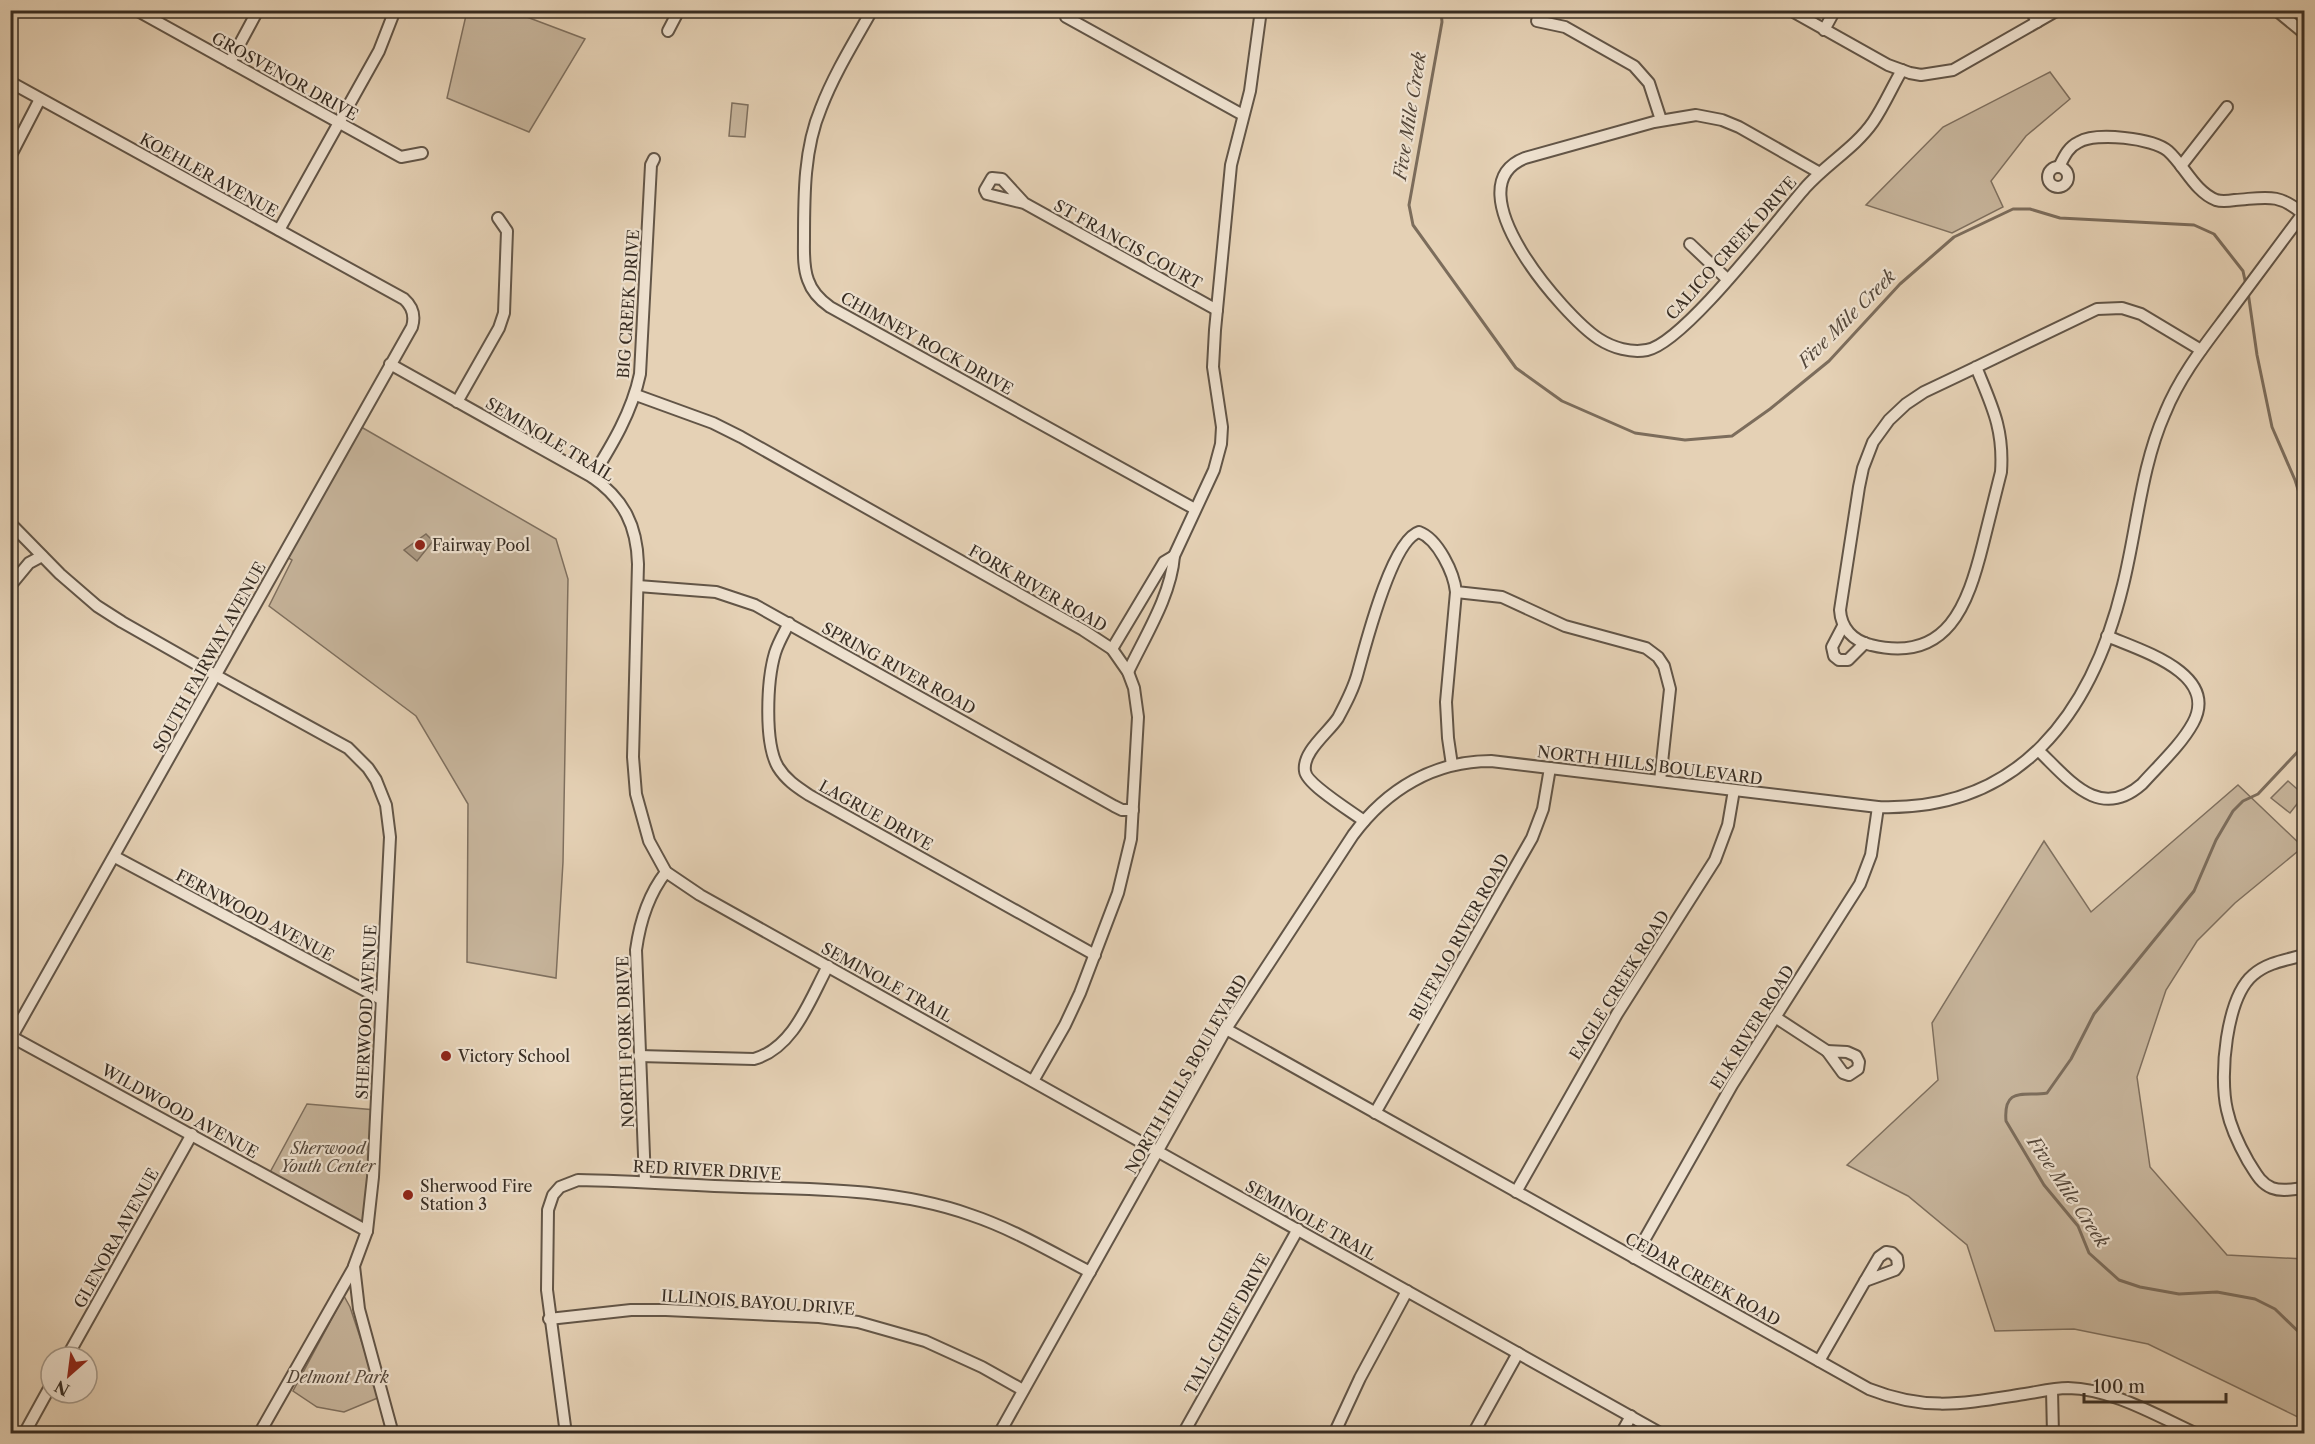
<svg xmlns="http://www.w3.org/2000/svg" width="2315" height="1444" font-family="'Libre Caslon Text',serif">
  <rect width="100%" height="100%" fill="#e5d1b5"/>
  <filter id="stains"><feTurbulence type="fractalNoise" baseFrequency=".00333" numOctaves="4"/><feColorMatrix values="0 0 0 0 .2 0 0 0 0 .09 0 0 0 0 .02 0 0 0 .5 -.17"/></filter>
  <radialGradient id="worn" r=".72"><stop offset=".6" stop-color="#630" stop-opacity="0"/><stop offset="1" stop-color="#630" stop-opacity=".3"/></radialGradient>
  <g fill="#c7b59c" stroke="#7f705f" stroke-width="1.5">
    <polygon points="467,11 511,11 585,39 529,132 447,98"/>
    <polygon points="2050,72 2070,99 2026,136 1991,181 2003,207 1952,233 1866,205 1943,127"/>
    <polygon points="732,103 748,105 745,137 729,136"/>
    <polygon points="356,424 556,539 568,579 563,862 556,978 467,962 468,804 416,716 269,606 292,560 282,554"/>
    <polygon points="2288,781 2304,795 2290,813 2271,798"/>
    <polygon points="2238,785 2303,847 2235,903 2197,941 2166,990 2137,1077 2150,1167 2227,1255 2304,1259 2304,1420 2148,1344 2074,1329 1995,1331 1967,1245 1908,1196 1847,1165 1938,1080 1932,1023 2044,841 2091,912"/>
    <polygon points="307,1104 376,1110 367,1231 268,1176"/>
    <polygon points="344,1296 350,1307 380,1397 344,1412 317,1407 293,1391"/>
  </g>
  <polygon fill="#aa9983" stroke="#7c6d5c" stroke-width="1.5" points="426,534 433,541 417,561 404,550"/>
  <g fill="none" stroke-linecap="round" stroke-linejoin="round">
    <g stroke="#7c6d5c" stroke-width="3">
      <polyline points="1441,10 1442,22 1409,205 1413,225 1516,368 1562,401 1635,433 1685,440 1732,436 1770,409 1829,361 1900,284 1954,237 2013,209 2030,209 2060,218 2194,225 2214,234 2243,271 2246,285"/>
      <polyline points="2248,292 2257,355 2272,427 2295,480 2303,505 2304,534"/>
      <path d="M2304,745L2258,794L2243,801L2233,811L2216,840L2194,891L2094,1014L2071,1059L2047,1093C2026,1097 2003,1085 2006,1121L2044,1185L2078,1226L2089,1253L2119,1280L2140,1287L2179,1294L2217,1292L2255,1299L2275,1309L2304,1337"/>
    </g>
    <defs>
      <g id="minor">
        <polyline points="136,10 401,157 422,153"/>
        <path d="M872,10C854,42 834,74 821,108C804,148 804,195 804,239C804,252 803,267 808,280C812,292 820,300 830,307L1195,509"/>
        <polyline points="1790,10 1888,65 1910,73 1921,75 1953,70 2058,10"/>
        <polyline points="2031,10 2037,22"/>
        <polyline points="2276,10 2304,33"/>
        <polyline points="1066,17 1243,115"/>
        <polyline points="1537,21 1565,27 1634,66 1649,83 1661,120"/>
        <polyline points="1824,30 1835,10"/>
        <polyline points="668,31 679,10"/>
        <polyline points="230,62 258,10"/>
        <path d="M10,82L404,299C413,307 415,317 412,327L10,1040"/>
        <polyline points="10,157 40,99"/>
        <polyline points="2181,166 2227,107"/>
        <circle cx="2058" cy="177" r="10"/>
        <path d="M2059,167C2064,157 2068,147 2079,142C2096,132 2153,138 2168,151C2184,165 2195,192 2216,200C2222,202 2229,201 2235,200C2265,198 2278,192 2303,214"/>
        <path d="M1820,173L1739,127L1722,120L1696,115L1654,122L1525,158C1451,187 1564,316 1599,339C1613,348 1631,353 1647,350C1684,343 1776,221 1805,188C1826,164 1855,148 1873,122C1884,106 1892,87 1902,70"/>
        <polyline points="1024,203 1002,179 992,178 985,190 987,194 1024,203 1217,310"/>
        <polyline points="279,230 379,51 395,10"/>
        <polyline points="1690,244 1727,279"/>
        <path d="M390,364L592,477C624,499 637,526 638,564L633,757L636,794L649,841L666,872L700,895L1662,1434"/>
        <path d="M1976,367C1992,406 2004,429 2001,472C1995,496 1989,520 1983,544C1968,604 1948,664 1871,645C1853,641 1841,628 1840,610L1859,487L1863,468L1873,442L1889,420L1906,404L1924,392L1964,373L2097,309L2122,308L2141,314L2201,350"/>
        <polyline points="636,395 713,423 741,437 1083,630 1112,649 1128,672 1134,688 1138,717 1131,839 1118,893 1080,993 1065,1025 1033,1081"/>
        <polyline points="457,402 499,328 504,313 507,231 498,218"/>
        <path d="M592,477C612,445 632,412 640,374L651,165L654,159"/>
        <polyline points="10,523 60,574 97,606 122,622 217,676 348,748 368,768 376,780 386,805 390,837 373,1177 367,1231 354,1266 359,1309 393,1434"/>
        <polyline points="10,586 29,563 42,556"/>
        <polyline points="638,586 716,592 755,605 1114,806 1122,810 1133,810"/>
        <path d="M789,623C784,633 778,643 775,653C767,680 764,743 778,767C786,780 797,787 809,795L1095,955"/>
        <polyline points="1843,626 1832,647 1834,656 1839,660 1848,660 1865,643"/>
        <polyline points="1112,649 1164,562 1174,556"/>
        <path d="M1128,672C1145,636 1171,596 1174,556L1214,470L1221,444L1222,427L1213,367L1215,330L1231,165L1250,91L1261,10"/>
        <path d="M2039,751C2070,781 2100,821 2142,784C2159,765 2181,745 2193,723C2220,673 2139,650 2107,636"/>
        <polyline points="1452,765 1448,738 1446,702 1456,592"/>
        <path d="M1364,821C1352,812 1306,784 1305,771C1302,752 1328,733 1338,718C1346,703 1354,688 1358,672C1366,643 1392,540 1419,532C1438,539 1454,573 1456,592L1502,597L1565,626L1646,648L1658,657L1664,666L1670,689L1660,781"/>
        <polyline points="115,857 381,999"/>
        <path d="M2304,955C2287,960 2268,962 2253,975C2226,998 2219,1076 2227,1110C2231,1129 2239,1145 2248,1161C2255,1172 2260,1183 2272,1188C2282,1192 2294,1189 2304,1188"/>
        <polyline points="1775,1017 1827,1051"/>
        <path d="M1226,1029L1869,1389C1925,1411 1961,1404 2018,1395C2034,1393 2052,1388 2068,1388C2113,1389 2157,1416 2197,1434"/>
        <polyline points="10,1036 367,1231"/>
        <polygon points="1827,1051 1847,1052 1856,1056 1859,1062 1858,1069 1849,1075 1843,1073"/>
        <path d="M639,1056L754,1059C794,1048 810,999 828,966"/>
        <polyline points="1375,1113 1532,838 1543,809 1550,768"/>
        <path d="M645,1181L636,950C640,921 648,895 666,872"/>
        <polyline points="1516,1192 1617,1014 1715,860 1728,825 1734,790"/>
        <polygon points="1886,1252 1892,1253 1897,1258 1898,1266 1895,1270 1865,1281 1879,1257"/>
        <polyline points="1634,1258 1732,1085 1860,884 1871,855 1878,807"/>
        <polyline points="549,1319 631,1310 666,1310 819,1317 858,1322 925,1341 982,1367 1023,1390"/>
        <polyline points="67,1357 192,1134"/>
        <polyline points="1819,1361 1865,1281"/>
        <polyline points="2052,1390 2053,1434"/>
        <polyline points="24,1434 51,1385"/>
        <polyline points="259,1434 354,1267"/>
        <path d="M566,1434L547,1290L548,1210L553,1195L560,1187L578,1180C633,1181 687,1185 742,1187C819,1189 898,1189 971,1215C1013,1229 1051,1252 1090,1272"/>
        <polyline points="649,1434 696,1434"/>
        <path d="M999,1434L1226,1029L1353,835C1387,789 1434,761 1491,761L1878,807C2020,812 2092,713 2123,585C2137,529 2141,467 2165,413C2180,376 2204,346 2228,314C2253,280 2279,246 2304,212"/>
        <polyline points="1183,1434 1298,1229"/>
        <polyline points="1334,1434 1360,1378 1407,1291"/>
        <polyline points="1473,1434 1518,1353"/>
        <polyline points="1621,1434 1631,1416"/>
      </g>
    </defs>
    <use href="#minor" stroke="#625547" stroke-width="14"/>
    <use href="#minor" stroke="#eee1cf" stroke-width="10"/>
  </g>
  <g fill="#8f2418" stroke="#eee1cf" stroke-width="2">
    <circle cx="420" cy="545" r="6"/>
    <circle cx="446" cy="1056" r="6"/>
    <circle cx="408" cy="1195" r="6"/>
  </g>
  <g text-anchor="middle" stroke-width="4.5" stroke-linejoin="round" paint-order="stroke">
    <g font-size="16" fill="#372c22" stroke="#eee1cf">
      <text transform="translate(285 76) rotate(29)" y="6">GROSVENOR DRIVE</text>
      <text transform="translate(209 175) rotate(29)" y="6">KOEHLER AVENUE</text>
      <text transform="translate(1128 244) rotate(29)" y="6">ST FRANCIS COURT</text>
      <text transform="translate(1731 248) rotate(-48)" y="6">CALICO CREEK DRIVE</text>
      <text transform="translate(628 304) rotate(-86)" y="6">BIG CREEK DRIVE</text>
      <text transform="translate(927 343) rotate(29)" y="6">CHIMNEY ROCK DRIVE</text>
      <text transform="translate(550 439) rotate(31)" y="6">SEMINOLE TRAIL</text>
      <text transform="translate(1038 588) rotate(30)" y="6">FORK RIVER ROAD</text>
      <text transform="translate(209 657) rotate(-61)" y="6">SOUTH FAIRWAY AVENUE</text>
      <text transform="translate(899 668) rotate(29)" y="6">SPRING RIVER ROAD</text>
      <text transform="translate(1650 765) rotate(7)" y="6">NORTH HILLS BOULEVARD</text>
      <text transform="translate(876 815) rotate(29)" y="6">LAGRUE DRIVE</text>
      <text transform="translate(255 915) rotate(28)" y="6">FERNWOOD AVENUE</text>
      <text transform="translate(1459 937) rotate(-61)" y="6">BUFFALO RIVER ROAD</text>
      <text transform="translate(887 982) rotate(29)" y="6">SEMINOLE TRAIL</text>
      <text transform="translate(1619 985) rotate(-58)" y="6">EAGLE CREEK ROAD</text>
      <text transform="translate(366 1012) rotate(-87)" y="6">SHERWOOD AVENUE</text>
      <text transform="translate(1752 1027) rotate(-58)" y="6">ELK RIVER ROAD</text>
      <text transform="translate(625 1042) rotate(-92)" y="6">NORTH FORK DRIVE</text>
      <text transform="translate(1186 1074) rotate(-60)" y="6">NORTH HILLS BOULEVARD</text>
      <text transform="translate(180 1111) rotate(29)" y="6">WILDWOOD AVENUE</text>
      <text transform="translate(707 1170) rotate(3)" y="6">RED RIVER DRIVE</text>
      <text transform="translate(1311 1220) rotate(29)" y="6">SEMINOLE TRAIL</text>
      <text transform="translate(116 1238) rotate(-61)" y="6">GLENORA AVENUE</text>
      <text transform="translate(1703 1279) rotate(29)" y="6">CEDAR CREEK ROAD</text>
      <text transform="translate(758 1302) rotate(4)" y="6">ILLINOIS BAYOU DRIVE</text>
      <text transform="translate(1227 1324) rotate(-61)" y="6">TALL CHIEF DRIVE</text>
    </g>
    <g font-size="16" fill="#372c22" stroke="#eee1cf" text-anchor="start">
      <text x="432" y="551">Fairway Pool</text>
      <text x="458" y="1062">Victory School</text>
      <text x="420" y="1192">Sherwood Fire<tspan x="420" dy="18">Station 3</tspan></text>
    </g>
    <g font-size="16" font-style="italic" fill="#54473a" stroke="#eee1cf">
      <text x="328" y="1154">Sherwood<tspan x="328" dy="18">Youth Center</tspan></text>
      <text x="338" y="1383">Delmont Park</text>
    </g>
    <g font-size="18" font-style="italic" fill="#54473a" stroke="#eee1cf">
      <text transform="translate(1410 116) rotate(-81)" y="6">Five Mile Creek</text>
      <text transform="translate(1847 319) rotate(-45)" y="6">Five Mile Creek</text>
      <text transform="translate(2068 1192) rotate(56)" y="6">Five Mile Creek</text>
    </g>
  </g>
  <rect width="2315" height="1444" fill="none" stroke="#e5d1b5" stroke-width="36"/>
  <rect x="12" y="12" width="2291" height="1420" fill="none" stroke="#372c22" stroke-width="3"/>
  <rect x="18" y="18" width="2279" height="1408" fill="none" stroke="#372c22" stroke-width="1.5"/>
  <g transform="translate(69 1375) rotate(208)"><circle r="28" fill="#eee1cf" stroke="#a5998a" stroke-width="1.5"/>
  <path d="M0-4.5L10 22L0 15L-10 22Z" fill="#8f2418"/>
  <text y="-9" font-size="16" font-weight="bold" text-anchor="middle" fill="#372c22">N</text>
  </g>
  <path d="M2084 1393v9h142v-9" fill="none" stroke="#372c22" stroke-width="3"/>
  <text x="2093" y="1393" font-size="18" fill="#372c22" stroke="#eee1cf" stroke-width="4.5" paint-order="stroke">100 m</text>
  <rect width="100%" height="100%" filter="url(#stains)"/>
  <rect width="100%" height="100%" fill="url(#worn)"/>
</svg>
